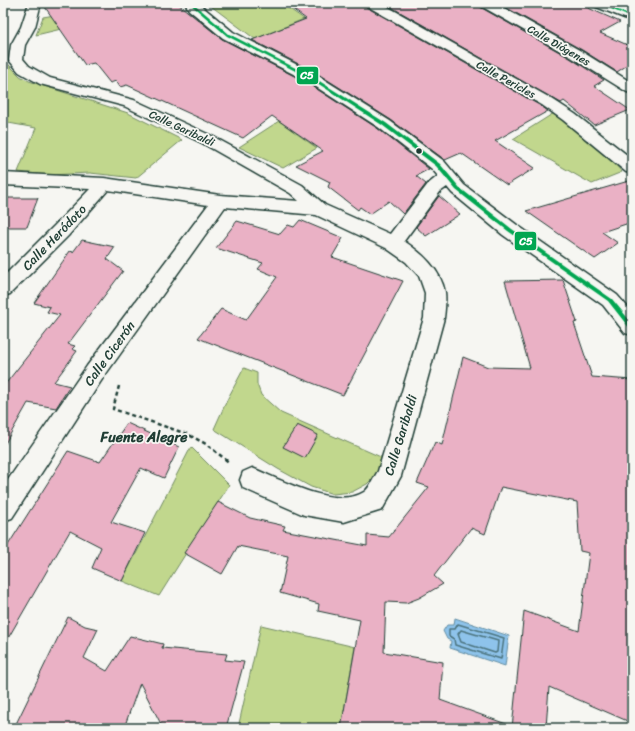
<svg xmlns="http://www.w3.org/2000/svg" width="635" height="731" font-family="Sriracha,sans-serif">
  <rect width="100%" height="100%" fill="#f6f6f2"/>
  <filter id="ink" filterUnits="userSpaceOnUse"><feTurbulence type="fractalNoise" baseFrequency=".025" numOctaves="2"/><feDisplacementMap in="SourceGraphic" scale="8" xChannelSelector="R" yChannelSelector="G"/><feConvolveMatrix kernelMatrix="1 2 1 2 8 2 1 2 1" color-interpolation-filters="sRGB"/></filter>
  <g filter="url(#ink)">
    <g fill="#c1d78d" stroke="#708a60">
      <polygon points="207,3 281,3 304,19 255,39"/>
      <polygon points="107,6 95,21 36,35 43,17"/>
      <polygon points="6,56 6,62 20,76 29,81 128,113 182,140 136,178 90,173 49,175 18,172 36,128 3,122 3,57"/>
      <path d="M554,113C577,131 603,149 622,172L592,184L513,139Z"/>
      <polygon points="279,121 317,148 283,168 239,147"/>
      <polygon points="244,368 257,373 257,384 261,395 281,413 383,458 378,473 367,484 352,492 333,494 311,487 278,469 214,429 228,398"/>
      <polygon points="191,447 229,485 159,596 122,581"/>
      <polygon points="261,625 355,647 341,728 238,728"/>
    </g>
    <polygon fill="#8ec3eb" stroke="#628da2" points="455,618 509,636 505,666 450,648 451,641 447,639 443,631 447,625 454,625"/>
    <g fill="none" stroke-linecap="round" stroke-linejoin="round">
      <g stroke="#4b737d" stroke-width="1.5">
        <polygon points="458,624 504,638 501,659 455,645 454,639 449,636 449,629 455,629"/>
        <polygon points="461,630 498,641 497,652 495,653 461,642 458,634"/>
      </g>
    </g>
    <g fill="#eab1c5" stroke="#1f3d34">
      <polygon points="69,3 177,3 222,39 306,82 377,128 429,169 416,176 426,184 403,214 389,201 370,214 360,207 358,210 328,187 330,182 296,165 323,151 272,116 243,138 127,85 120,87 116,81 110,83 94,63 85,65 45,7"/>
      <polygon points="284,3 365,3 366,7 541,106 548,111 495,141 535,168 507,185 461,153 445,160 391,120 318,74 252,40 306,19"/>
      <polygon points="384,3 479,3 480,7 570,58 604,80 594,86 630,110 594,125 564,101 561,103"/>
      <polygon points="498,3 577,3 620,22 600,33 632,47 632,62 617,72 582,50"/>
      <polygon points="632,180 632,222 602,232 618,243 595,259 526,211"/>
      <polygon points="439,196 460,214 426,236 416,227"/>
      <polygon points="3,198 38,198 27,227 3,227"/>
      <polygon points="300,220 343,238 332,257 403,281 343,395 198,338 221,309 246,320 277,277 258,269 263,263 216,248 237,221 280,234 288,225 294,227"/>
      <polygon points="82,240 115,247 107,259 123,271 68,344 75,346 72,349 77,351 54,382 70,386 56,408 28,403 3,447 3,387 60,315 47,312 50,307 34,303 70,251 73,252"/>
      <polygon points="563,280 577,322 574,323 592,377 632,380 632,723 549,687 546,728 512,728 524,611 579,631 589,553 580,551 577,502 501,487 485,534 471,528 434,576 443,584 419,598 406,603 386,602 384,652 443,662 440,700 509,725 508,728 341,728 360,620 318,611 319,604 280,593 288,556 238,546 222,574 184,553 218,502 250,518 285,526 283,530 367,546 367,535 389,537 429,487 417,483 435,442 442,445 463,357 488,367 530,368 505,281"/>
      <polygon points="127,423 179,447 164,478 141,468 111,522 145,533 122,581 92,568 101,547 70,531 3,647 3,553 68,451 100,462"/>
      <polygon points="297,425 318,435 305,458 283,447"/>
      <polygon points="68,617 85,626 98,629 84,658 107,671 130,636 163,644 162,648 227,654 225,660 244,662 226,728 163,728 140,683 124,728 14,728"/>
    </g>
    <g fill="none" stroke-linecap="round" stroke-linejoin="round">
      <defs>
        <g id="minor">
          <path d="M29,3H41L35,27L25,45L23,59L29,66L50,78L134,100L214,137L302,185L325,205L390,234L428,184L438,176L432,169L378,127L307,81L223,38L189,10L185,3H198L233,32L317,75L390,121L444,161L464,185L517,225L617,295L632,312V335L625,333L603,305L503,235L452,193L447,187L440,192L404,241C423,254 440,269 445,292C446,300 445,310 444,318L401,476L382,510L344,522L304,515L243,488L240,480L243,472L252,468C280,479 335,510 364,492C370,488 374,477 378,471L424,318L425,293L419,276L406,262L386,248L316,215L225,207L103,378L12,518L3,521V487L87,366L208,205L108,190L68,236L10,294L3,296V277L54,226L90,189L3,185V173L104,178L220,195L299,201L290,193L202,143L124,106L40,84L19,72L9,60L11,45L21,27Z"/>
          <polygon points="366,3 381,3 552,99 575,114 632,159 632,173 626,172 563,120 542,105 367,6"/>
          <polygon points="480,3 495,3 581,51 632,83 632,93 627,92 571,57 481,6"/>
          <polygon points="593,3 610,3 632,12 632,21 594,6"/>
        </g>
      </defs>
      <use href="#minor" stroke="#1f3d34" stroke-width="3"/>
      <polyline stroke="#1f3d34" stroke-width="2.5" stroke-dasharray="4 3" stroke-linecap="butt" points="119,386 113,409 187,434 206,444 230,463"/>
      <use href="#minor" fill="#f6f6f2" fill-rule="evenodd"/>
      <defs>
        <g id="bus-1">
          <polygon points="189,3 193,3 229,34 313,77 386,123 440,164 460,188 512,229 612,299 632,323 632,329 630,329 608,301 508,231 456,190 436,166 382,125 311,79 227,36"/>
          <polygon points="597,3 602,3 632,16 632,18"/>
        </g>
      </defs>
      <use href="#bus-1" stroke="#f6f6f2" stroke-width="3"/>
      <use href="#bus-1" fill="#00a651" fill-rule="evenodd"/>
    </g>
  </g>
  <circle fill="#1f3d34" stroke="#f6f6f2" stroke-width="1.5" cx="419" cy="151" r="3.5"/>
  <g text-anchor="middle" stroke-width="3.5" stroke-linejoin="round" paint-order="stroke">
    <g font-size="11" fill="#1f3d34" stroke="#f6f6f2">
      <text transform="translate(559 45) rotate(30)" y="4">Calle Diógenes</text>
      <text transform="translate(506 79) rotate(29)" y="4">Calle Pericles</text>
      <text transform="translate(182 128) rotate(25)" y="4">Calle Garibaldi</text>
    </g>
    <g font-size="13" fill="#1f3d34" stroke="#f6f6f2">
      <text transform="translate(54 237) rotate(-46)" y="5">Calle Heródoto</text>
      <text transform="translate(109 353) rotate(-54)" y="5">Calle Cicerón</text>
      <text transform="translate(400 435) rotate(-73)" y="5">Calle Garibaldi</text>
    </g>
    <g font-size="14" font-weight="bold" fill="#1f3d34" stroke="#f6f6f2">
      <text x="144" y="442">Fuente Alegre</text>
    </g>
  </g>
  <g stroke="#f6f6f2" stroke-width="1.5">
    <rect x="296" y="66" width="23" height="19" rx="4" fill="#00a651"/>
    <rect x="514" y="231" width="23" height="20" rx="4" fill="#00a651"/>
  </g>
  <g font-size="11" text-anchor="middle" font-weight="bold" fill="#fff">
    <text x="307" y="79">C5</text>
    <text x="526" y="245">C5</text>
  </g>
  <rect width="635" height="731" fill="none" stroke="#f6f6f2" stroke-width="16"/>
  <rect x="8" y="8" width="619" height="715" fill="none" stroke="#1f3d34" stroke-width="1.5" filter="url(#ink)"/>
</svg>
